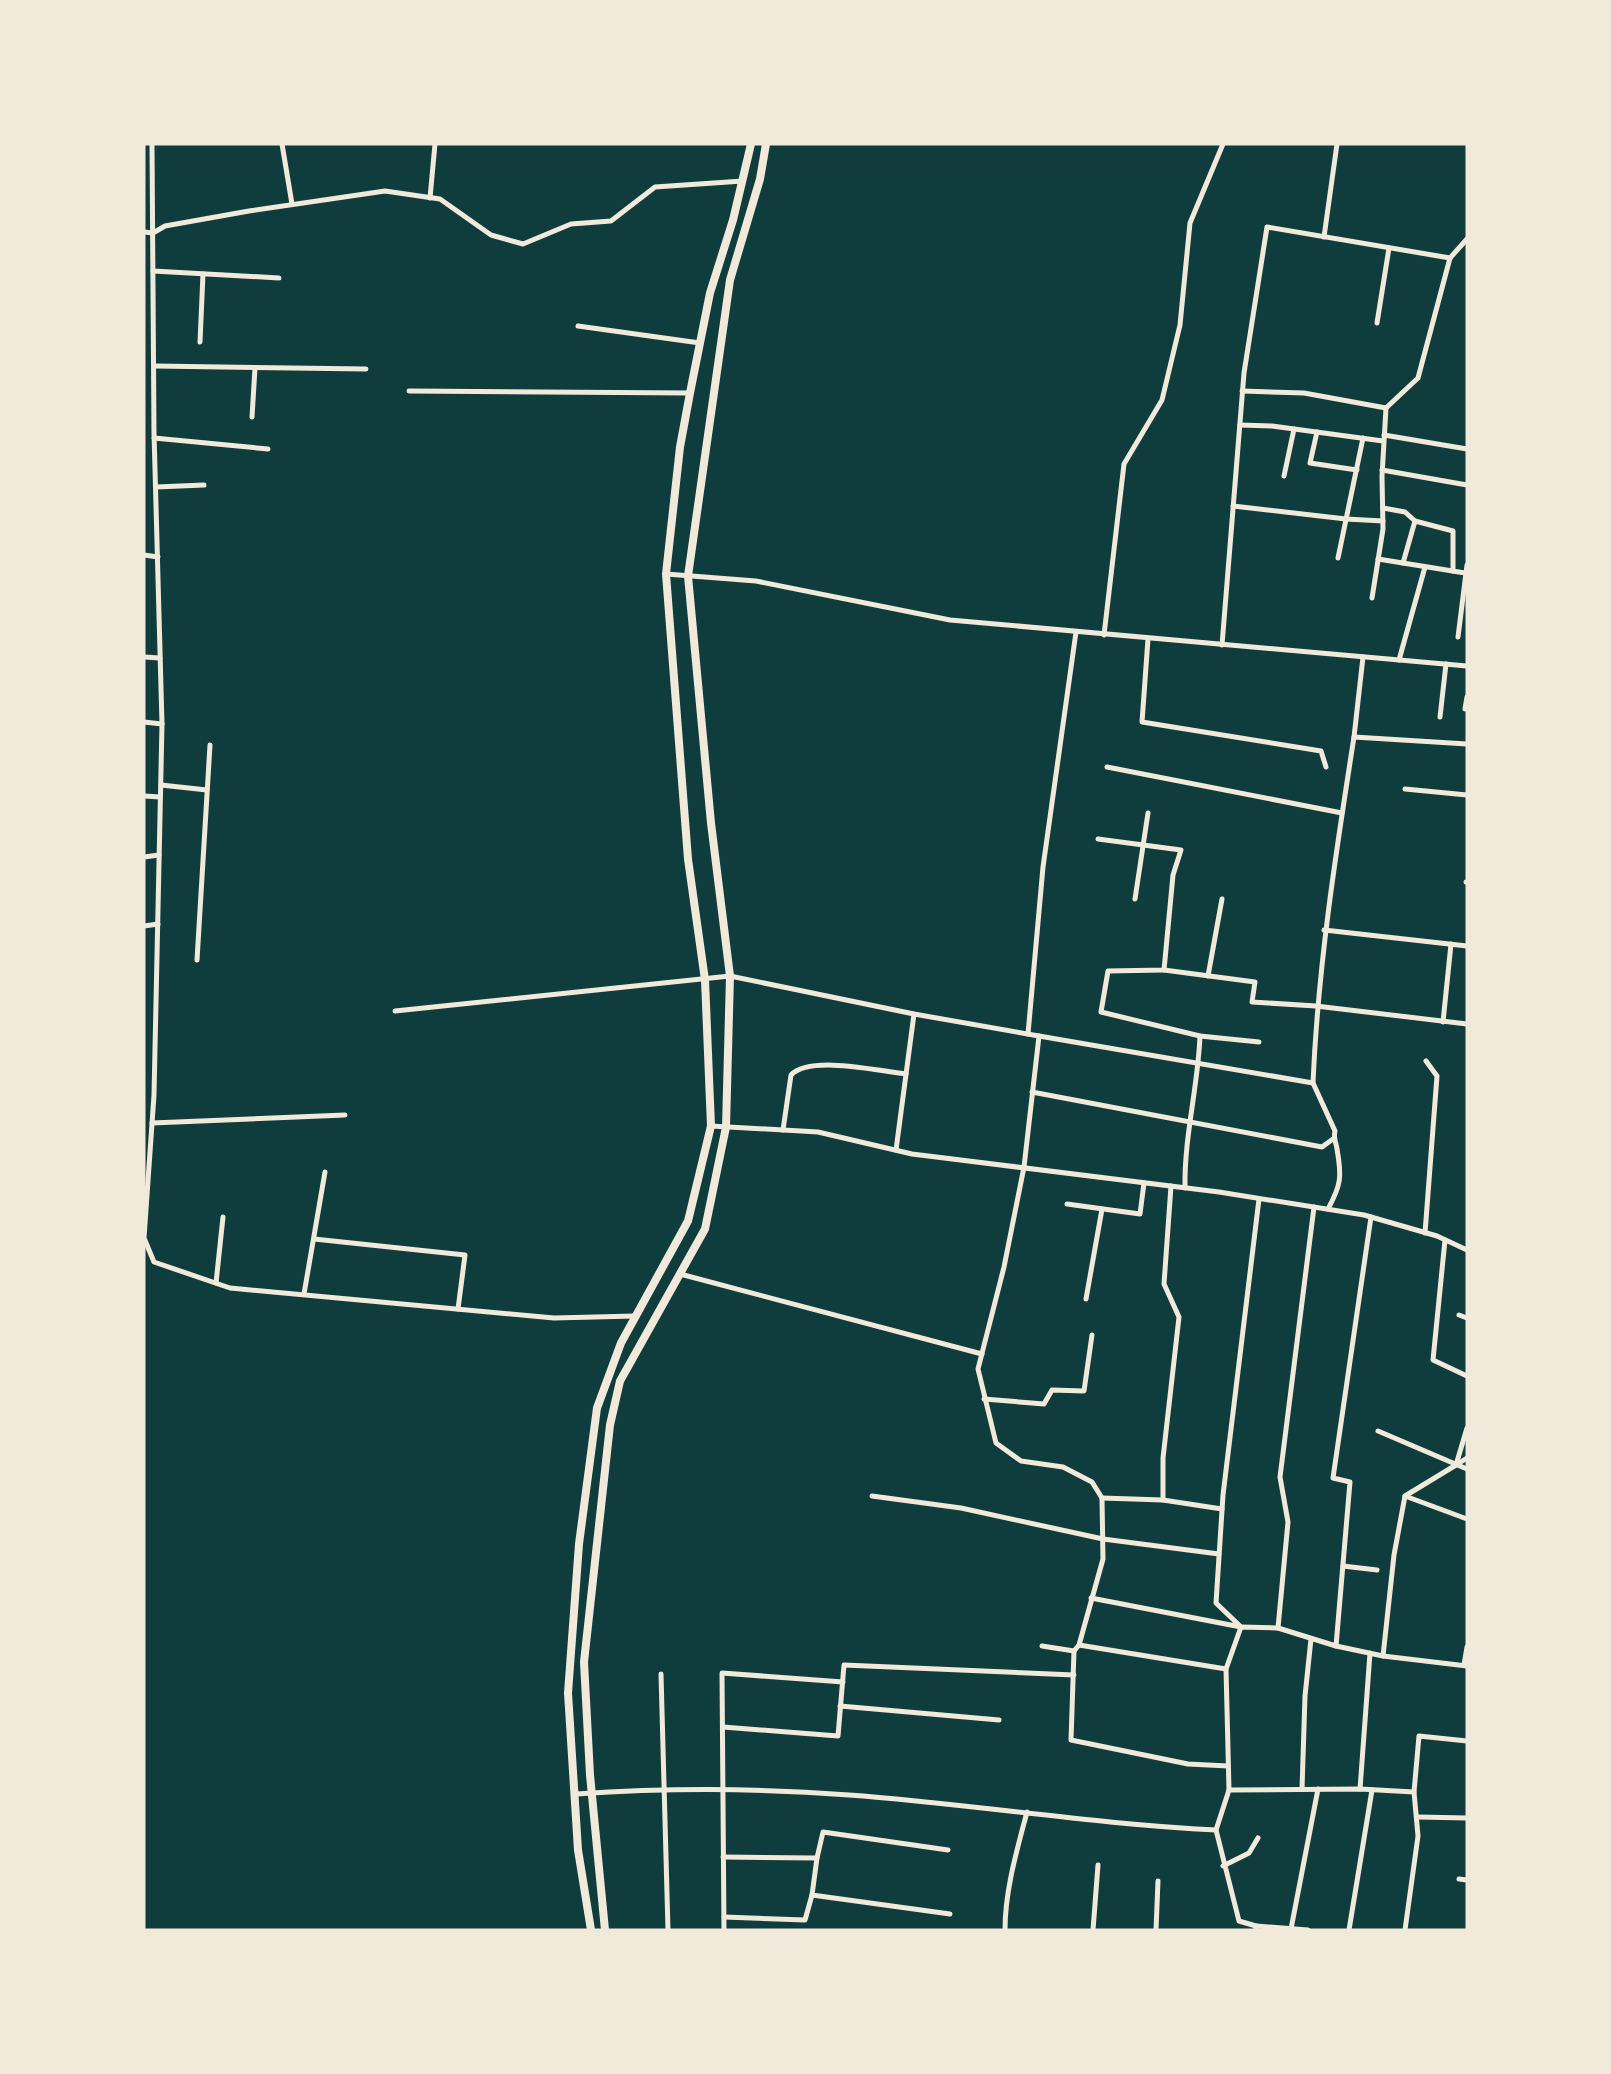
<svg xmlns="http://www.w3.org/2000/svg" width="1611" height="2074" font-family="Signika,sans-serif">
  <rect width="100%" height="100%" fill="#0f3d3e"/>
  <g fill="none" stroke-linecap="round" stroke-linejoin="round">
    <g stroke="#f1e9da" stroke-width="5">
      <polyline points="152,144 154,433 162,724 154,1095 144,1238 154,1262 230,1288 554,1318 635,1316"/>
      <polyline points="282,144 292,204"/>
      <polyline points="430,198 435,144"/>
      <polyline points="144,232 153,233 165,226 249,211 385,191 440,199 491,235 523,244 571,224 611,221 655,187 743,181"/>
      <polyline points="1324,237 1337,144"/>
      <polyline points="153,271 279,278"/>
      <polyline points="1377,323 1389,248"/>
      <polyline points="578,326 700,343"/>
      <polyline points="200,342 203,274"/>
      <polyline points="154,366 366,369"/>
      <polyline points="409,391 690,393"/>
      <polyline points="1242,391 1304,393 1386,408"/>
      <polyline points="252,417 255,368"/>
      <polyline points="1240,425 1272,426 1383,441"/>
      <polyline points="1317,432 1310,463 1357,470"/>
      <polyline points="1384,435 1467,449"/>
      <polyline points="154,438 268,449"/>
      <polyline points="1382,470 1467,485"/>
      <polyline points="1284,476 1294,429"/>
      <polyline points="156,487 204,485"/>
      <polyline points="1233,506 1346,519 1383,521"/>
      <polyline points="1383,508 1405,512 1415,521 1453,531 1453,571"/>
      <polyline points="144,555 158,557"/>
      <polyline points="1338,558 1363,438"/>
      <polyline points="1378,559 1465,573"/>
      <polyline points="1403,563 1415,521"/>
      <polyline points="666,574 756,581 950,620 1467,666"/>
      <polyline points="1372,598 1383,529 1382,476 1386,408 1418,378 1450,258"/>
      <polyline points="1104,635 1124,464 1162,400 1180,325 1190,223 1223,144"/>
      <polyline points="1458,637 1467,565"/>
      <polyline points="1148,639 1142,722 1321,751 1326,767"/>
      <polyline points="1222,645 1244,373 1267,227 1450,258 1467,239"/>
      <polyline points="144,657 160,658"/>
      <polyline points="1399,660 1425,567"/>
      <polyline points="1465,709 1467,697"/>
      <polyline points="1440,717 1446,664"/>
      <polyline points="144,722 162,724"/>
      <polyline points="1354,737 1363,657"/>
      <polyline points="1107,767 1342,813"/>
      <polyline points="161,785 207,790"/>
      <polyline points="1405,789 1467,795"/>
      <polyline points="144,796 160,797"/>
      <polyline points="1098,839 1181,850 1173,875 1164,970 1108,971 1101,1012 1200,1036 1259,1042"/>
      <polyline points="144,857 159,855"/>
      <polyline points="1466,882 1467,882"/>
      <polyline points="1135,899 1148,813"/>
      <polyline points="144,926 158,924"/>
      <polyline points="1324,930 1467,946"/>
      <polyline points="197,960 210,745"/>
      <polyline points="1164,970 1255,982 1252,1002 1316,1006 1467,1024"/>
      <polyline points="1208,976 1222,899"/>
      <polyline points="395,1011 730,976 914,1014 1039,1036 1024,1167 1004,1267 978,1369 996,1443 1021,1461 1063,1467 1092,1482 1102,1498 1103,1559 1079,1645"/>
      <polyline points="1443,1022 1451,944"/>
      <polyline points="1028,1034 1043,867 1076,632"/>
      <path d="M1039,1036L1313,1083C1318,966 1336,852 1354,737L1467,744"/>
      <path d="M1313,1083L1335,1131C1333,1138 1336,1142 1337,1149C1342,1177 1341,1185 1328,1209"/>
      <polyline points="1032,1092 1322,1147 1333,1139"/>
      <polyline points="152,1123 345,1115"/>
      <polyline points="711,1126 818,1132 912,1154 1219,1192 1364,1215 1437,1236 1467,1250"/>
      <path d="M783,1130L791,1075C810,1055 879,1071 906,1074"/>
      <polyline points="896,1150 914,1014"/>
      <polyline points="1171,1186 1164,1284 1179,1317 1163,1458 1163,1500 1222,1509"/>
      <path d="M1185,1188C1184,1137 1198,1087 1200,1036"/>
      <polyline points="1067,1204 1140,1214 1144,1183"/>
      <polyline points="1425,1233 1437,1076 1426,1061"/>
      <polyline points="314,1239 465,1255 458,1309"/>
      <polyline points="1445,1240 1433,1360 1467,1376"/>
      <polyline points="680,1274 982,1354"/>
      <polyline points="216,1283 223,1217"/>
      <polyline points="304,1294 325,1172"/>
      <polyline points="1086,1299 1102,1209"/>
      <polyline points="1459,1315 1467,1318"/>
      <polyline points="984,1399 1044,1404 1052,1390 1084,1391 1092,1335"/>
      <polyline points="1467,1428 1456,1465 1405,1496 1467,1519"/>
      <polyline points="1378,1431 1467,1469"/>
      <polyline points="1456,1465 1467,1458"/>
      <polyline points="872,1496 961,1508 1103,1539 1219,1554"/>
      <polyline points="1102,1498 1163,1500"/>
      <polyline points="1343,1566 1377,1570"/>
      <polyline points="1091,1598 1241,1627 1216,1603 1223,1495 1259,1199"/>
      <polyline points="1278,1628 1288,1522 1280,1477 1314,1207"/>
      <polyline points="1042,1646 1074,1651 1079,1645 1226,1669 1229,1790"/>
      <polyline points="1336,1646 1350,1482 1333,1478 1371,1217"/>
      <polyline points="1074,1651 1071,1740 1188,1764 1228,1766"/>
      <polyline points="1383,1656 1394,1555 1405,1496"/>
      <polyline points="1464,1665 1467,1647"/>
      <polyline points="1226,1669 1241,1627 1278,1628 1336,1646 1383,1656 1467,1666"/>
      <polyline points="661,1674 668,1930"/>
      <polyline points="840,1706 999,1720"/>
      <polyline points="723,1727 838,1736 844,1665 1074,1675"/>
      <polyline points="1302,1789 1305,1696 1311,1639"/>
      <polyline points="1360,1789 1370,1653"/>
      <polyline points="1414,1792 1419,1736 1467,1741"/>
      <path d="M576,1794C667,1788 758,1788 849,1795C971,1804 1093,1824 1216,1830L1239,1921L1256,1926"/>
      <polyline points="1418,1817 1467,1818"/>
      <polyline points="1216,1830 1229,1790 1360,1789 1414,1792 1418,1836 1405,1930"/>
      <polyline points="723,1857 817,1858 812,1895 950,1914"/>
      <polyline points="817,1858 823,1832 948,1850"/>
      <polyline points="1223,1866 1249,1853 1258,1838"/>
      <polyline points="1459,1879 1467,1880"/>
      <polyline points="724,1917 805,1920 812,1895"/>
      <polyline points="1291,1929 1318,1789"/>
      <polyline points="724,1930 722,1673 843,1682"/>
      <path d="M1005,1930C1005,1890 1017,1850 1027,1812"/>
      <polyline points="1093,1930 1098,1865"/>
      <polyline points="1156,1930 1158,1881"/>
      <polyline points="1256,1930 1256,1926 1308,1930"/>
      <polyline points="1349,1930 1372,1790"/>
    </g>
    <g stroke="#f1e9da" stroke-width="8">
      <polyline points="591,1930 578,1850 568,1693 579,1544 597,1408 621,1343 688,1221 711,1126 705,980 688,859 666,574 680,447 690,393 710,293 733,220 751,144"/>
      <polyline points="605,1930 590,1775 584,1662 610,1425 620,1381 705,1229 726,1127 730,976 711,823 688,576 730,280 760,179 766,144"/>
    </g>
  </g>
  <rect width="1611" height="2074" fill="none" stroke="#f1e9da" stroke-width="291"/>
</svg>
